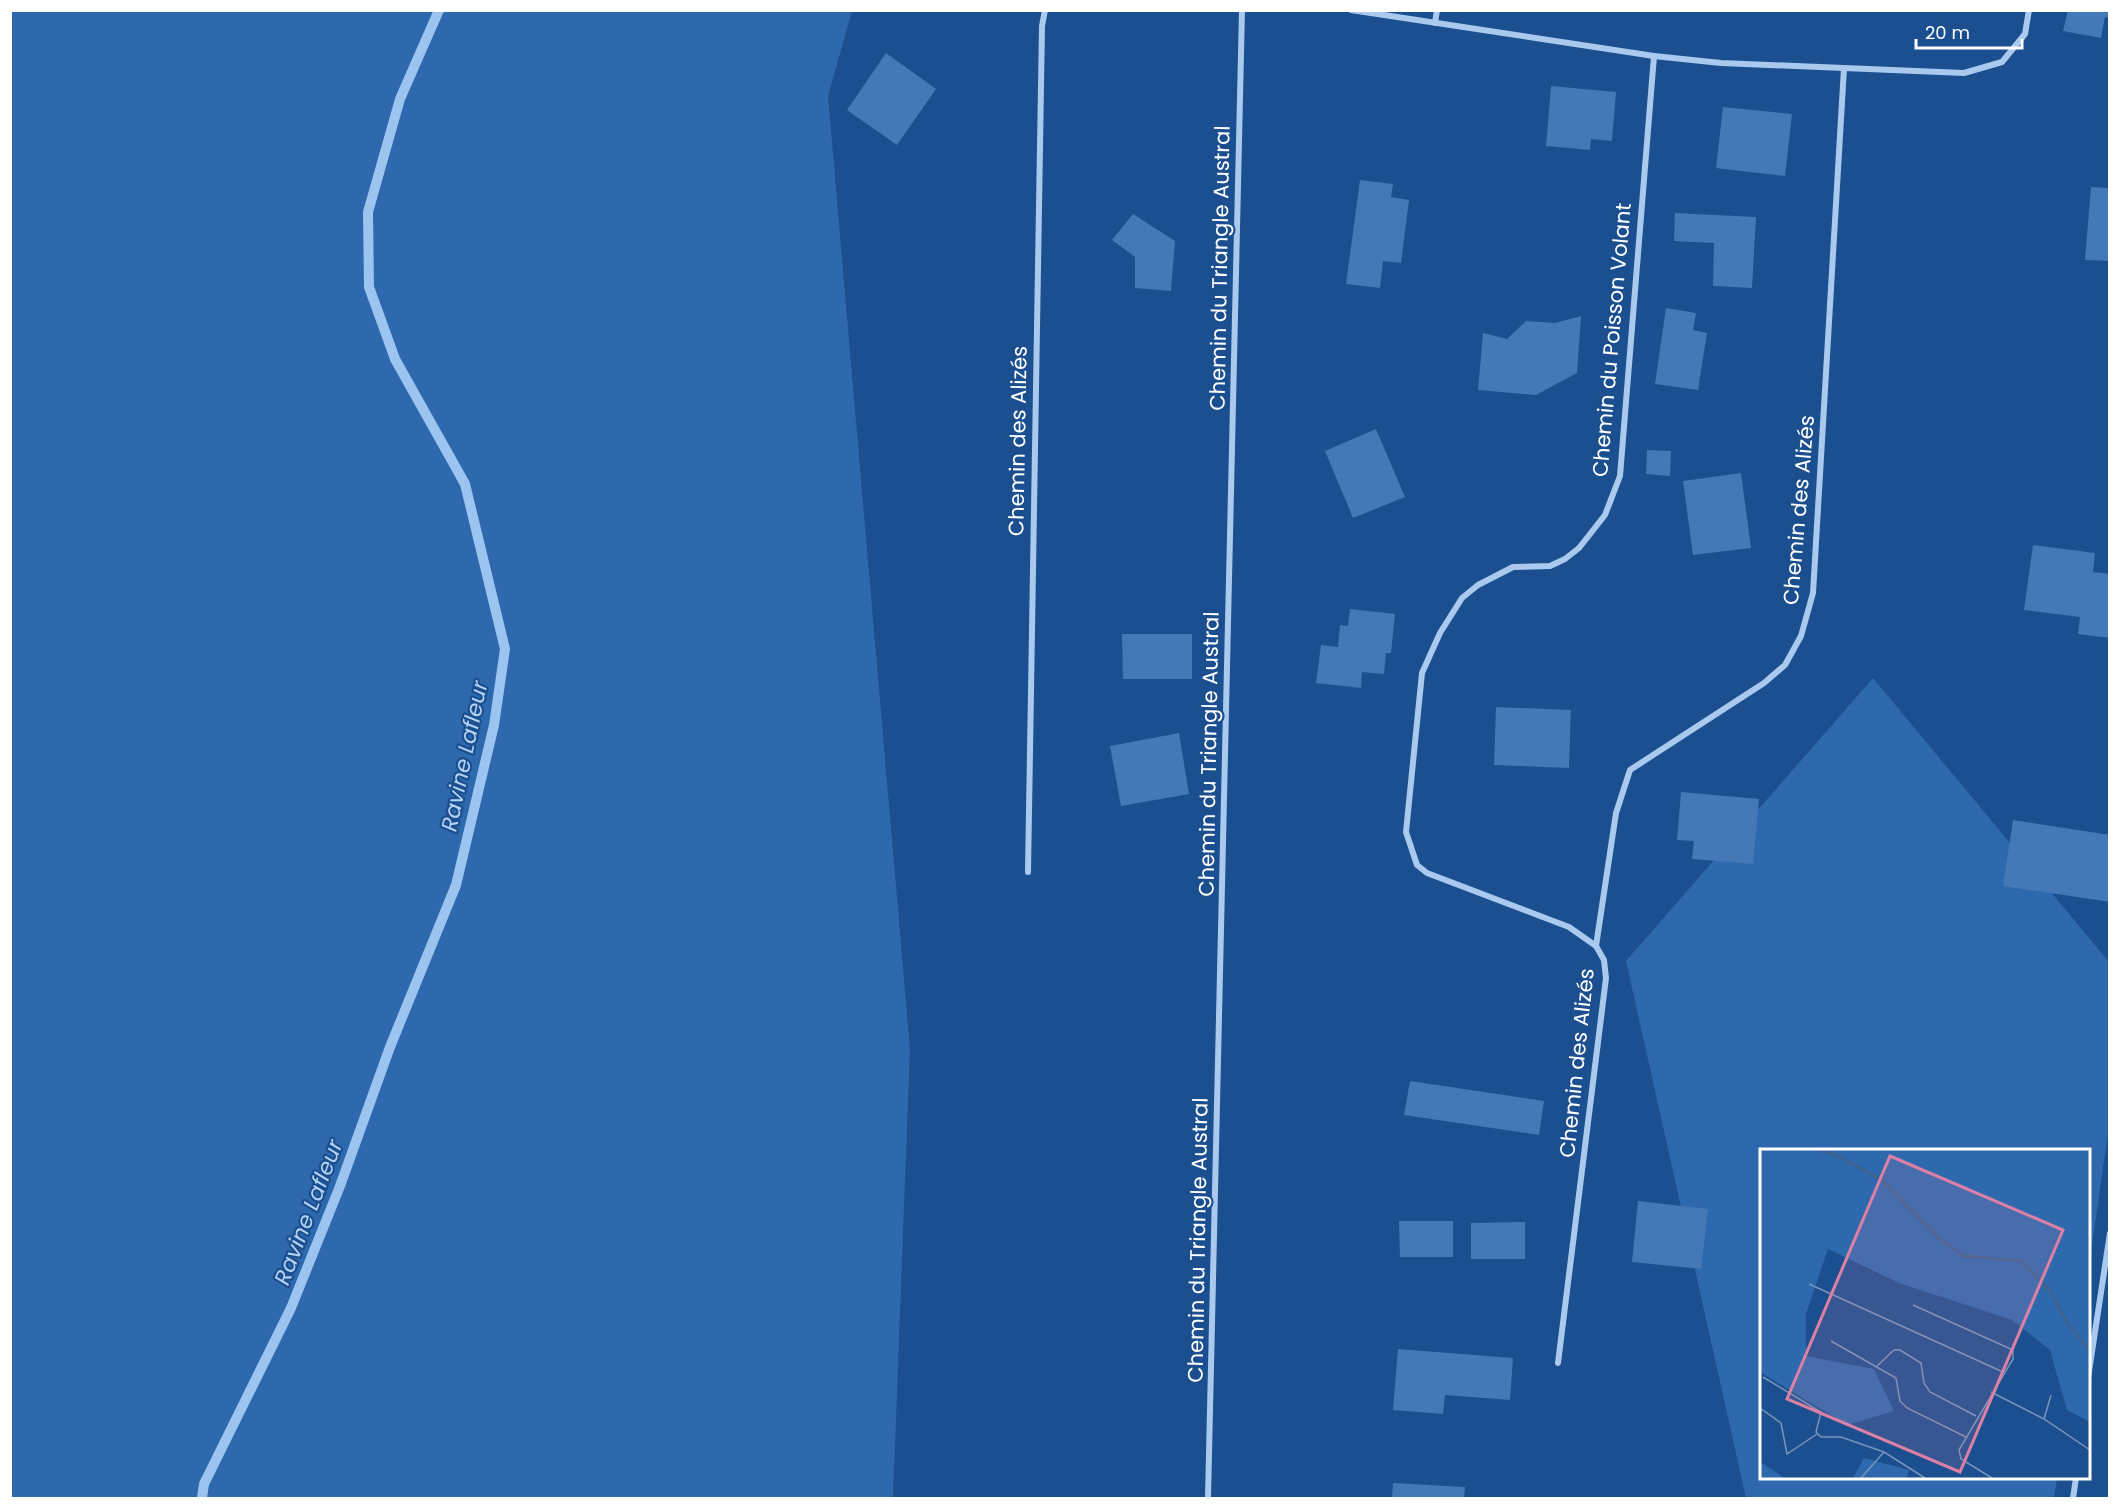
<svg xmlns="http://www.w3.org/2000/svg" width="2120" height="1509" font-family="Poppins,sans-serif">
  <rect width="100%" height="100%" fill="#1b4f8f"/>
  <g fill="#2e69ad">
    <polygon points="10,11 852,11 828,96 910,1049 893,1498 11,1498"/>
    <polygon points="1873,678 2109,962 2109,1126 2089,1266 2088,1150 1762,1150 1762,1478 2057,1478 2054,1498 1746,1498 1626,961"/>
  </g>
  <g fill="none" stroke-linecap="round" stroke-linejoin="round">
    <polyline stroke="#9cc4f0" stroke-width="10" points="202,1498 204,1484 291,1308 340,1186 390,1047 456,885 494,725 505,649 465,484 395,359 369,287 368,212 400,99 439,10"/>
  </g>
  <g fill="#4478b7">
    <polygon points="2068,10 2110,10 2110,18 2105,17 2101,38 2063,31"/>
    <polygon points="886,53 936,89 897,145 847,110"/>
    <polygon points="1551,86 1616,92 1612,141 1591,139 1590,150 1546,146"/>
    <polygon points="1723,107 1792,114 1785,176 1716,168"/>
    <polygon points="1360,180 1393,184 1391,197 1409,200 1401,263 1383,261 1380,288 1346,284"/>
    <polygon points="2091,187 2110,188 2110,261 2085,260"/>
    <polygon points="1675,213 1756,217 1752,288 1713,286 1714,243 1674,241"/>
    <polygon points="1133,214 1175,241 1171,291 1135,288 1135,257 1112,240"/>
    <polygon points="1666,308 1696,313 1693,330 1707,333 1698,390 1655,384"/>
    <polygon points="1581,316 1577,373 1536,395 1478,390 1483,333 1507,339 1526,321 1555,323"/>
    <polygon points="1376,429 1405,497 1353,518 1325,451"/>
    <polygon points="1647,450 1671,451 1670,476 1646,474"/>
    <polygon points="1741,473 1751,548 1693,555 1683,481"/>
    <polygon points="2033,545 2095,553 2093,572 2110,574 2110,638 2078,634 2080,617 2024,610"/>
    <polygon points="1350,609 1395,614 1391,653 1386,653 1384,674 1362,672 1361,688 1316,683 1321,645 1338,647 1340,625 1348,626"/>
    <polygon points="1122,634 1192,634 1192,679 1123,679"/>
    <polygon points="1496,707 1571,710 1569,768 1494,765"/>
    <polygon points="1179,733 1189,794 1121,806 1110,746"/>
    <polygon points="1681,792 1759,799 1753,864 1692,859 1694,841 1677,840"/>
    <polygon points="2013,820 2110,835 2110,902 2003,886"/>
    <polygon points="1410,1081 1544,1101 1539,1135 1404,1115"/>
    <polygon points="1638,1201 1708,1209 1701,1269 1632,1262"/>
    <polygon points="1399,1221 1453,1221 1453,1257 1400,1257"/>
    <polygon points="1525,1222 1525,1259 1471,1259 1471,1223"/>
    <polygon points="1398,1349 1513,1358 1510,1400 1445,1395 1443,1414 1393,1410"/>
    <polygon points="1393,1483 1465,1487 1464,1498 1392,1498"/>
  </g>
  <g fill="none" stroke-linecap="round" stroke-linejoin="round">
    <g stroke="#a9c9ee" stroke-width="6">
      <polyline points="1351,10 1654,56 1721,63 1964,73 2002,62 2025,34 2029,10"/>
      <polyline points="1435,23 1437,10"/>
      <polyline points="1028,872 1042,26 1045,10"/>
      <polyline points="1596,946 1569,927 1427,873 1417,865 1406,832 1422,673 1440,633 1462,598 1478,585 1513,567 1550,566 1565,559 1579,548 1605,515 1620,476 1654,56"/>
      <polyline points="1558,1363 1606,978 1604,960 1596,946 1616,813 1630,770 1764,683 1785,665 1801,636 1813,593 1844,68"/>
      <polyline points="2088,1378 2110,1233"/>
      <polyline points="1208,1498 1242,10"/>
      <polyline points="2073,1498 2076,1478"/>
    </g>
  </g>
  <g text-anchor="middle" stroke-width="4.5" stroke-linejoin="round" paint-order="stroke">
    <g font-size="21" fill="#fff" stroke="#1b4f8f">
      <text transform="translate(1220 268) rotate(-89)" y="7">Chemin du Triangle Austral</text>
      <text transform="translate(1612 340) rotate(-85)" y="7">Chemin du Poisson Volant</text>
      <text transform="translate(1018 441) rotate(-89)" y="7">Chemin des Alizés</text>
      <text transform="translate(1799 510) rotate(-85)" y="7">Chemin des Alizés</text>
      <text transform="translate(1209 754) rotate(-89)" y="7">Chemin du Triangle Austral</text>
      <text transform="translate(1577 1063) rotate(-84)" y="7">Chemin des Alizés</text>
      <text transform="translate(1198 1240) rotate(-89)" y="7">Chemin du Triangle Austral</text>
    </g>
    <g font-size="22" font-style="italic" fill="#b5d3f5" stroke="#1b4f8f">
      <text transform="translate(464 756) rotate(-78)" y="8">Ravine Lafleur</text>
      <text transform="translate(308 1212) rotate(-69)" y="8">Ravine Lafleur</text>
    </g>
  </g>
  <g transform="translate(1760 1149)">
    <rect width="330" height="330" fill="#1b4f8f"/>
    <path d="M0,1H330V273L307,261L290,201L252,171L139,134L68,100L46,165V207L114,220L134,262L87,276L0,223ZM104,309L149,321L147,329H93ZM0,313L25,329H0Z" fill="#2e69ad"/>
    <path fill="none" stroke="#3c6290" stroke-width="3" d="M58,1L79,7L123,32L180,90L204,107L261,112L291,143L308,175L330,202"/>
    <path fill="none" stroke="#7695bc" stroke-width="1.5" d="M49,135L243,223M153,156L253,201V210L199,301L201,310L232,329M71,192L136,229L140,252L147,259L206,288M117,217L134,201H140L161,214L164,234L170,243L216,267M3,228L61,263L56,283L61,288H81L124,303L165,329M231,243L284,270L330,301M0,259L21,274L27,305L57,285M284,270L291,246M101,329L124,303"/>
    <path fill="#dd80a5" fill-opacity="0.15" stroke="#dd80a5" stroke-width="3" d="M130,7L303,81L200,323L27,250Z"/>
    <rect width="330" height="330" fill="none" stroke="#fff" stroke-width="3"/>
  </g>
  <rect width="2120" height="1509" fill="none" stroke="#ffffff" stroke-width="24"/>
  <path d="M1916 39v9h106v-9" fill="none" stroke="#ffffff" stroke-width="3"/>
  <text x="1925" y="39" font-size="18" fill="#ffffff" stroke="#1b4f8f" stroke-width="4.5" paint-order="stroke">20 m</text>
</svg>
